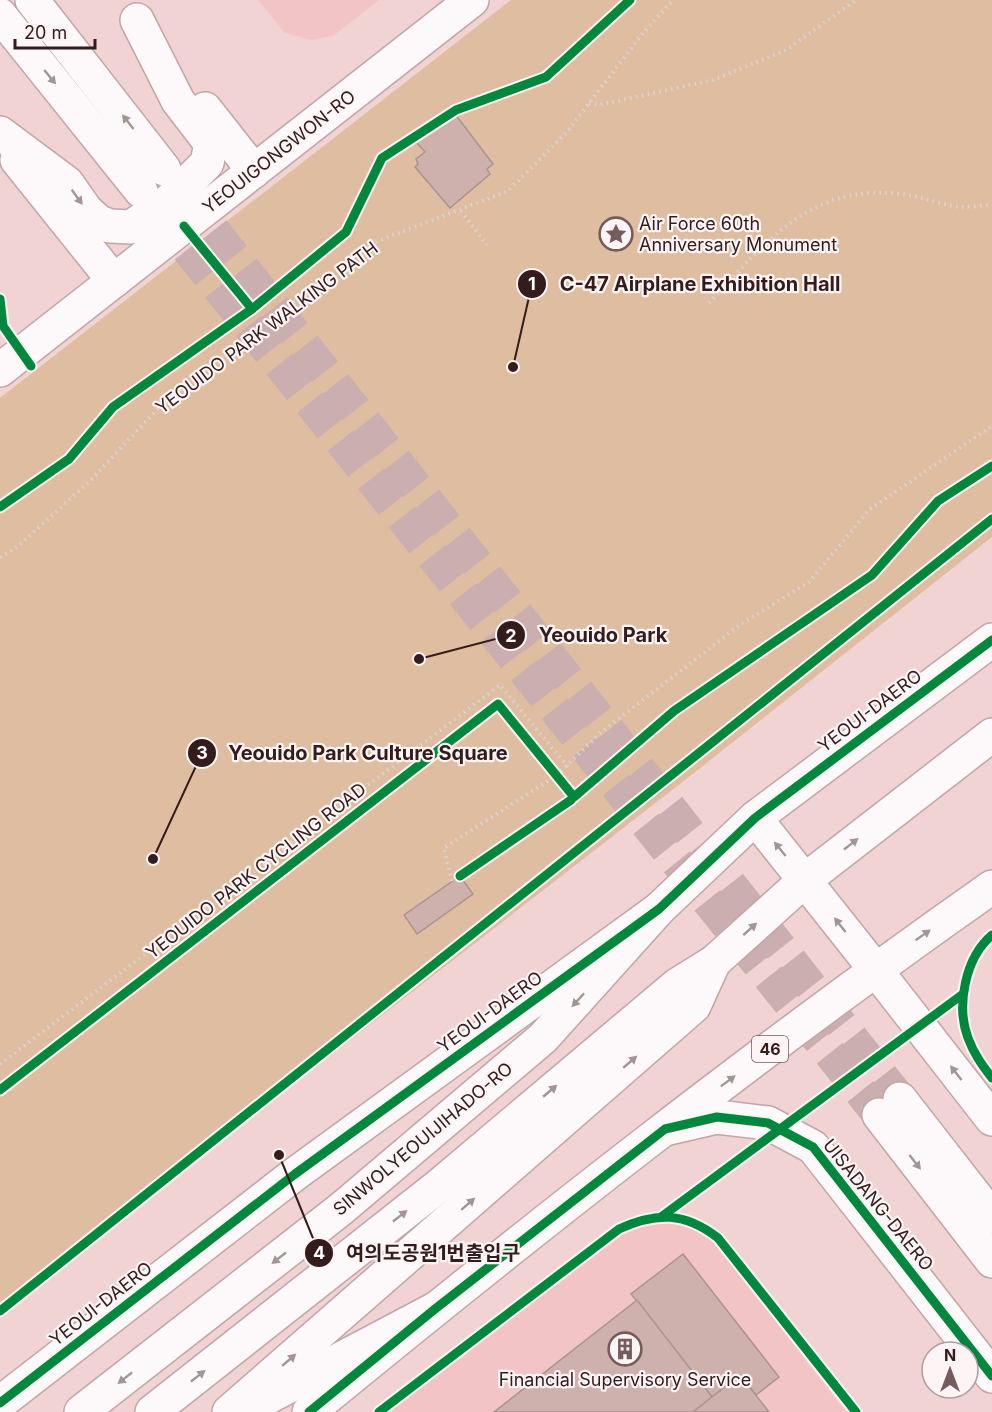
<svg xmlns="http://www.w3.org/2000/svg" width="992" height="1412" font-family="Inter,'Noto Sans KR',sans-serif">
  <rect width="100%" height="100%" fill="#f1d3d4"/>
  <g fill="#f3c4c5">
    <polygon points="258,0 379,0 333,36 310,40 284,32"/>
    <polygon points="661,1221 694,1226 714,1242 846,1412 392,1412 396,1405 618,1235 643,1224"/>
  </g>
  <polygon fill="#debda0" points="511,0 992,0 992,537 685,780 0,1312 0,398"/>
  <g fill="#ceb1ad" stroke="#ac9390" stroke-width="1.5">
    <polygon points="455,114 493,164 487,169 490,174 450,208 415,167 418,164 416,159 425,152 415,141"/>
    <polygon points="460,876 473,894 417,934 404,915"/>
    <polygon points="683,1254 779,1377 756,1395 740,1375 712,1397 631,1294"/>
    <polygon points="637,1300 712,1397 693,1412 494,1412"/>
    <polygon points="740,1375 769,1412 693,1412 712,1397"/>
  </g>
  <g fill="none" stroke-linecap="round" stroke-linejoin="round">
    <g stroke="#cbaeaf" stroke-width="33" stroke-dasharray="33 16" stroke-linecap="butt">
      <polyline points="183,192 900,1099"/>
      <polyline points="157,211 879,1115"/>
    </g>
    <defs>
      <g id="secondary">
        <polyline points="32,0 164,169"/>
        <polyline points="0,15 141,191"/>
        <polyline points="205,109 254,171"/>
        <polyline points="0,133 67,183 86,210 99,222 110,226 131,227 168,202 207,163 210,148 208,140 178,101 137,20"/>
        <polyline points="17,160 114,281"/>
        <polyline points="0,370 472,0"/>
        <polyline points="875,969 992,1119"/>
        <polyline points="900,1099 992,1217"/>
        <polyline points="879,1115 992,1261"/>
        <polyline points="665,1129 717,1117 768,1123 813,1147 992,1376"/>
      </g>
      <g id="primary">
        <polyline points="755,818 875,969"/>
        <polyline points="0,1403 295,1174 659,909 755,818 992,640"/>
        <polyline points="152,1412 436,1188 677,985 714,962 805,880 992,735"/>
        <path d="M309,1412C531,1230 757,1052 992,887"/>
      </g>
      <g id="highway">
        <polyline points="261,1401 435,1309"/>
        <polyline points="81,1412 341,1209 543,1038 659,909"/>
        <polyline points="229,1412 694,1006 714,962"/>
      </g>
    </defs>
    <use href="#secondary" stroke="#c0a6a7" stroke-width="36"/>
    <use href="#primary" stroke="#c0a6a7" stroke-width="36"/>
    <use href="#highway" stroke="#c0a6a7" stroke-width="36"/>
    <g stroke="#ddd4d4" stroke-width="4" stroke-dasharray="1.5 4.5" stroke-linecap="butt">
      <polyline points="589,103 599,105 713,80 786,50 856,0"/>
      <polyline points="461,211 487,245"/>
      <path d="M709,303C766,243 809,183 902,194C921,196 940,205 960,207C970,207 982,205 992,205"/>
      <polyline points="0,327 3,326"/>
      <polyline points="0,557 17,547 91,480 164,402 370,244 508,191 566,133 643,33 673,0"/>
      <polyline points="452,881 444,848 557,775 600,733 741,624 809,582 870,509 992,426"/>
      <polyline points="0,1064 500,685 568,767"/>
    </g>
    <use href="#secondary" stroke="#fdf8f9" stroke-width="33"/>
    <use href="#primary" stroke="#fdf8f9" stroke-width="33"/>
    <use href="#highway" stroke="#fdf8f9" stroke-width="33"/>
    <defs>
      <g id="cycleway">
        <polyline points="184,226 252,309"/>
        <polyline points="0,299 3,326 31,366"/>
        <polyline points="0,507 69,459 113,407 252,309 346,232 382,158 456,110 546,77 630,0"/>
        <polyline points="460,876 571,800"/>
        <path d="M992,935C965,958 956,1006 968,1038C974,1054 982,1065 992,1078"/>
        <polyline points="0,1090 498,704 574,797 674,711 872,575 938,501 992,466"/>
        <polyline points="661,1217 963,994"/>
        <polyline points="0,1311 992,519"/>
        <polyline points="0,1403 295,1174 659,909 755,818 992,640"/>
        <polyline points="309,1412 435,1309 665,1129 717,1117 768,1123 813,1147 992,1376"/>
        <path d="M379,1412L619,1229C656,1212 685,1212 718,1238L856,1412"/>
      </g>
    </defs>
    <use href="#cycleway" stroke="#fdf5f5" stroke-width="13"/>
    <use href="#cycleway" stroke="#00873e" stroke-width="9"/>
  </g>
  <defs><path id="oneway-solid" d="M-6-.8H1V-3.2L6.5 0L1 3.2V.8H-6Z" transform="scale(1.5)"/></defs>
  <g fill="#a39596">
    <use href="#oneway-solid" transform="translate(50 77) rotate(51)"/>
    <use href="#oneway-solid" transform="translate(128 122) rotate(-128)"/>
    <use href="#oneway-solid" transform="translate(77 197) rotate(54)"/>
    <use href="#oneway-solid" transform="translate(851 844) rotate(-38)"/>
    <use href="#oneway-solid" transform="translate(780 849) rotate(-129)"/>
    <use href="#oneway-solid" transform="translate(840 925) rotate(-128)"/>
    <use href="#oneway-solid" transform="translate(750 929) rotate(-42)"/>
    <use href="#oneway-solid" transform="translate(923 935) rotate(-35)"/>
    <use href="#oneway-solid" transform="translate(578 1000) rotate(132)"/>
    <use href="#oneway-solid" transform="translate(630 1062) rotate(-41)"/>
    <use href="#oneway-solid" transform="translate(956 1073) rotate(-128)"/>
    <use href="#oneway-solid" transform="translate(728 1081) rotate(-37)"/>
    <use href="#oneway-solid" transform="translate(550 1091) rotate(-40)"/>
    <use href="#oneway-solid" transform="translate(915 1162) rotate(52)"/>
    <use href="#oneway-solid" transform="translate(468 1204) rotate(-41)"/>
    <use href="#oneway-solid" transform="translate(400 1216) rotate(-38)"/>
    <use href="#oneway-solid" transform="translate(279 1258) rotate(142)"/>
    <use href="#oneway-solid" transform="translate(289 1360) rotate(-41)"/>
    <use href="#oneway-solid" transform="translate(198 1376) rotate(-38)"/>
    <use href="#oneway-solid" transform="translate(125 1378) rotate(142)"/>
  </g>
  <defs>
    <symbol id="sight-ring" viewBox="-11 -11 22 22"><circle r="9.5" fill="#fdf5f5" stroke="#765b5c" stroke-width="1.5"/><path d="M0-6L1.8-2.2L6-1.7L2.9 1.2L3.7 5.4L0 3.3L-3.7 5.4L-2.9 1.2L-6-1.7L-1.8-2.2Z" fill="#765b5c"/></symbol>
    <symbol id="building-ring" viewBox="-11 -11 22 22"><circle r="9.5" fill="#fdf5f5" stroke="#765b5c" stroke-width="1.5"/><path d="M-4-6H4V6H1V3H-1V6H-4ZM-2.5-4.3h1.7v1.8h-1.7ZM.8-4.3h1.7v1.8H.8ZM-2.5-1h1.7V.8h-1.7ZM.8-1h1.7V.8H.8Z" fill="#765b5c"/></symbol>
  </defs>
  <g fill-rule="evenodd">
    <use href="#sight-ring" x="597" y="215" width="38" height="38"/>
    <use href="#building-ring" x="606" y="1330" width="38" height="38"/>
  </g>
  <g text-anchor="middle" stroke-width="4.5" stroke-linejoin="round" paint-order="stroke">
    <rect fill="#fdf5f5" stroke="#705c5d" stroke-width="1.5" x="752" y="1036" width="36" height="26" rx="4.5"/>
    <g font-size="16" font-weight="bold" fill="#341b1c">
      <text x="770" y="1055">46</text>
    </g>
    <g font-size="18" fill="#341b1c" stroke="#fdf5f5">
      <text transform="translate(279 152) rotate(-38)" y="6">YEOUIGONGWON-RO</text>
      <text transform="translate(267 328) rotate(-37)" y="6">YEOUIDO PARK WALKING PATH</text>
      <text transform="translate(870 711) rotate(-37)" y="6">YEOUI-DAERO</text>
      <text transform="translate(256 871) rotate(-38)" y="6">YEOUIDO PARK CYCLING ROAD</text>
      <text transform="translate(490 1012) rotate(-36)" y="6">YEOUI-DAERO</text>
      <text transform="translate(423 1139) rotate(-40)" y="6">SINWOLYEOUIJIHADO-RO</text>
      <text transform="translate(878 1205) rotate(51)" y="6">UISADANG-DAERO</text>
      <text transform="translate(101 1304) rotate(-38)" y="6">YEOUI-DAERO</text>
    </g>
    <g font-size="18" fill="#341b1c" stroke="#fdf5f5" text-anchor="start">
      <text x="639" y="230">Air Force 60th<tspan x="639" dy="21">Anniversary Monument</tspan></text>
      <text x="625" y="1386" text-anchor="middle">Financial Supervisory Service</text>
    </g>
  </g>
  <path fill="none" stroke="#341b1c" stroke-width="2" d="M513 367L532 284M419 659L511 635M153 859L202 753M279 1155L319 1253"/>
  <g fill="#341b1c" stroke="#fdf5f5" stroke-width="2">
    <circle cx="513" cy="367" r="6"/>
    <circle cx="419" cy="659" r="6"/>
    <circle cx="153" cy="859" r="6"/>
    <circle cx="279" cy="1155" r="6"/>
    <circle cx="532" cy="284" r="15"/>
    <circle cx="511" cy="635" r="15"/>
    <circle cx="202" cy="753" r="15"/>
    <circle cx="319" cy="1253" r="15"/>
  </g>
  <g font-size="18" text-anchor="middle" font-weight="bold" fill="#fff">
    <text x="532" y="290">1</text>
    <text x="511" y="642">2</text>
    <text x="202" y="759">3</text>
    <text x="319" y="1259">4</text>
  </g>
  <g font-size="20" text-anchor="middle" font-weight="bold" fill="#341b1c" stroke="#fdf5f5" stroke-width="4.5" stroke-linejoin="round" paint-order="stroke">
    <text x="700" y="291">C-47 Airplane Exhibition Hall</text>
    <text x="603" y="642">Yeouido Park</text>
    <text x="368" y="760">Yeouido Park Culture Square</text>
    <text x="433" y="1260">여의도공원1번출입구</text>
  </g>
  <g transform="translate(950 1370)"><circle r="28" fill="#fdf5f5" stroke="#ad9e9e" stroke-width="1.5"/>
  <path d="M0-4.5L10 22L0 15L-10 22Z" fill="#765b5c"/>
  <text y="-9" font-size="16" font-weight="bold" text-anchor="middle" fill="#341b1c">N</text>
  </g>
  <path d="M15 39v9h80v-9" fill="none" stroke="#341b1c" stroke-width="3"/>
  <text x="24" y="39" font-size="18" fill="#341b1c" stroke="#fdf5f5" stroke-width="4.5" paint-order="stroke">20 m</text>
</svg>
